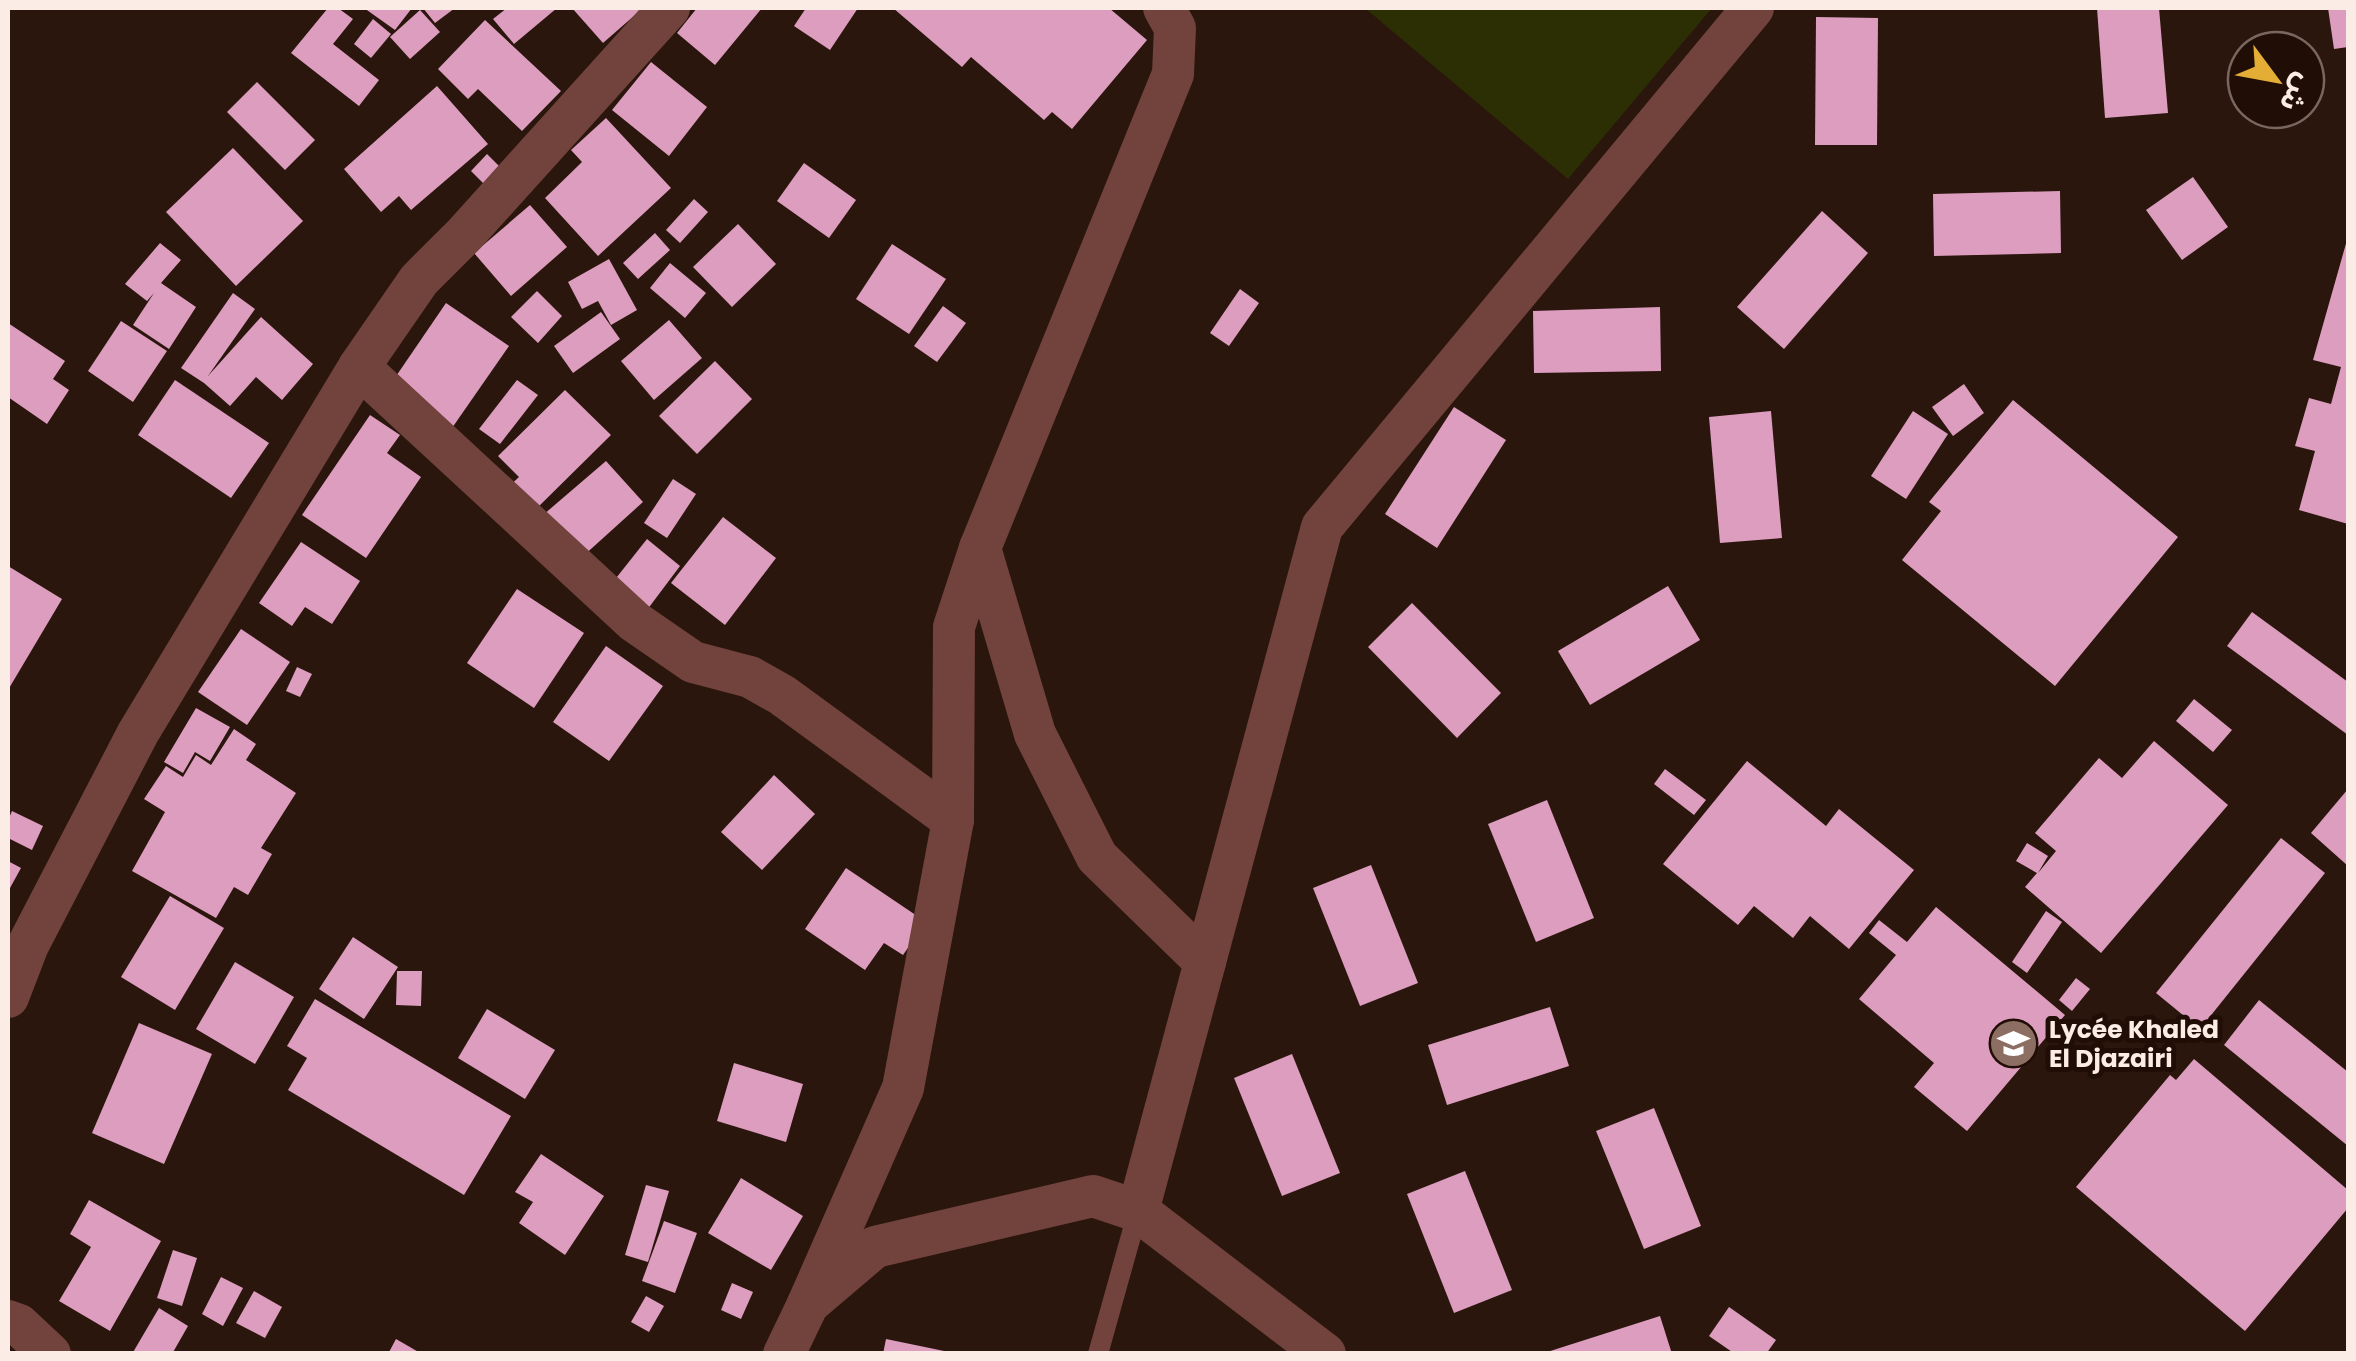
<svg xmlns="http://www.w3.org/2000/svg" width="2356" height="1361" font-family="Poppins,'Noto Sans Arabic',sans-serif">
  <rect width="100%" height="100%" fill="#2a160d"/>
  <polygon fill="#2c2e04" points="1367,8 1712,8 1568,179 1366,9"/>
  <g fill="#dd9dbe">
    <polygon points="328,8 338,8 353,19 333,44 379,80 359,106 291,53"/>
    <polygon points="364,8 412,8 395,30"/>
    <polygon points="423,8 455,8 435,23"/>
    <polygon points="507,8 557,8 514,44 493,19"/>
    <polygon points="572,8 643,8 603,43"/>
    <polygon points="697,8 762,8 715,65 677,33"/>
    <polygon points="806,8 858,8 830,50 794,26"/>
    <polygon points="893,8 1109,8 1147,40 1072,129 1052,112 1044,120 971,57 962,67"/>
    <polygon points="2097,8 2159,8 2168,113 2105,118"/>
    <polygon points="2328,8 2348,8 2348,47 2334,49"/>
    <polygon points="420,10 440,32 410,59 390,37"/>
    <polygon points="1816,17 1878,18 1877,145 1815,145"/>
    <polygon points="373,19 391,34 371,58 354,44"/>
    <polygon points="485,20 561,91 522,131 478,89 468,99 438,69"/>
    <polygon points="651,62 707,107 669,156 612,110"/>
    <polygon points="257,82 315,140 285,170 227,112"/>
    <polygon points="437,86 488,144 411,210 399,196 381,212 344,169"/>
    <polygon points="606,118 671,188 598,256 545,198 582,162 571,150"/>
    <polygon points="233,148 303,221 236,286 166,212"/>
    <polygon points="487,154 503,170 486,186 471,171"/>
    <polygon points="804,163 856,200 829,238 777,201"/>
    <polygon points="2193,177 2228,227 2182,260 2146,210"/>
    <polygon points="2060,191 2061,253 1934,256 1933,194"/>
    <polygon points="694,199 708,212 680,243 666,230"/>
    <polygon points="530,205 567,247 511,296 474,253"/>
    <polygon points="1822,211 1868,253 1784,349 1737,307"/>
    <polygon points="738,224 776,264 732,307 693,267"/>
    <polygon points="655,233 670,250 638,279 623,263"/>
    <polygon points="2347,240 2348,240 2348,524 2299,510 2315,451 2295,446 2309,398 2331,404 2341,367 2313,360"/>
    <polygon points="160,243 181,260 161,283 196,307 169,349 133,325 154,293 147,301 125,284"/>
    <polygon points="892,244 946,279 909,334 856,299"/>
    <polygon points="609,259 637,310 611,325 598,301 582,309 568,282"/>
    <polygon points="670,263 706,293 685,318 650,288"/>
    <polygon points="1240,289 1259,303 1229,346 1210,333"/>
    <polygon points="537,291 562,316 538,343 511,317"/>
    <polygon points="233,293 255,309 208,376 261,317 313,364 282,400 256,377 230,406 204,383 181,368"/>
    <polygon points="446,303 509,346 452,428 390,385"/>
    <polygon points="943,306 966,323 937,362 914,346"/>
    <polygon points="1660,307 1661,371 1534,373 1533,311"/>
    <polygon points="601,312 620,339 573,373 554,346"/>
    <polygon points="669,320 702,358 654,400 621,361"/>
    <polygon points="121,321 167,351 133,402 88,371"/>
    <polygon points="8,323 65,361 53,379 69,390 47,424 8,397"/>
    <polygon points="715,361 752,399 697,454 659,416"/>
    <polygon points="175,380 269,443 231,498 138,435"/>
    <polygon points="517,380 538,395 500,444 479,429"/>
    <polygon points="1964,384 1984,413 1953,436 1932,407"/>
    <polygon points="565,390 611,435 531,514 506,489 519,477 498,456"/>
    <polygon points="2013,400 2178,537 2055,686 1902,560 1941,511 1929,502"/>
    <polygon points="1454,407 1506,440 1437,548 1385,514"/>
    <polygon points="1771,411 1782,538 1720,543 1709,417"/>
    <polygon points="1913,411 1948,434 1906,499 1871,476"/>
    <polygon points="370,415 400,435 387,453 421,477 366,558 302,515"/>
    <polygon points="606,461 643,502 581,558 543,515"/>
    <polygon points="673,479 696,494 667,538 644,523"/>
    <polygon points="723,517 776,558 725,625 671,583"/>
    <polygon points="647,539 680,566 644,614 609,587"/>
    <polygon points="301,542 360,581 332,624 305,607 292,626 259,603"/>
    <polygon points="8,566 62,599 8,690"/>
    <polygon points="1668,586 1700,640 1590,705 1558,651"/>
    <polygon points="517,589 584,633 534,708 467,663"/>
    <polygon points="1412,603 1501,693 1457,738 1368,647"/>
    <polygon points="2252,612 2348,682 2348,735 2227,646"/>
    <polygon points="241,629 290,662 247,725 198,692"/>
    <polygon points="606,646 663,686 609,761 553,722"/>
    <polygon points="297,667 312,674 300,697 286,691"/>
    <polygon points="2194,699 2232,730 2213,752 2176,721"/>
    <polygon points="196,708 230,727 210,761 195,752 183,773 164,762"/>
    <polygon points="234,729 256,744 246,760 296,793 261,848 272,854 248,895 234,887 216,918 132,871 165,812 144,799 166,766 183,777 196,755 211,765"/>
    <polygon points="2154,741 2228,805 2101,953 2025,887 2037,873 2016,861 2027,843 2048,856 2038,873 2056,851 2035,833 2099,758 2122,778"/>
    <polygon points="1747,761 1826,826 1839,809 1914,870 1849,949 1810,916 1793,938 1754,906 1738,925 1663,864"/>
    <polygon points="1665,769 1706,800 1694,815 1654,784"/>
    <polygon points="774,775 815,814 762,870 721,832"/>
    <polygon points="2348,789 2348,866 2311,833"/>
    <polygon points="1547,800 1594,918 1536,942 1488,824"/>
    <polygon points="12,811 43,826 32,850 8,838 8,820"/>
    <polygon points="2281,838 2325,873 2200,1029 2156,993"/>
    <polygon points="8,861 21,868 10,888 8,887"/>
    <polygon points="1371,865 1418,983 1360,1006 1313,888"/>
    <polygon points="846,868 926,922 903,955 884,943 865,970 805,929"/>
    <polygon points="170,896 224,928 175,1010 121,977"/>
    <polygon points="1936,907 2065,1015 1967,1131 1914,1087 1934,1063 1859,999 1896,955 1869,933 1879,920 1907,942"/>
    <polygon points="2046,911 2062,922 2027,973 2012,962"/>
    <polygon points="353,937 398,967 364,1019 319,989"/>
    <polygon points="235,962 294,997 255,1064 196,1029"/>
    <polygon points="397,971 422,971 421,1006 396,1005"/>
    <polygon points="2076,978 2090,989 2072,1011 2059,1000"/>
    <polygon points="315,999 511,1116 464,1195 288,1090 307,1058 287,1046"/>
    <polygon points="2259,1000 2348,1072 2348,1146 2224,1045"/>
    <polygon points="1550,1007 1569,1066 1447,1105 1428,1045"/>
    <polygon points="487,1009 555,1050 525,1099 458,1058"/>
    <polygon points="139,1023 212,1054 164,1164 92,1133"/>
    <polygon points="1292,1054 1340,1173 1282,1196 1234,1078"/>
    <polygon points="2194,1059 2348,1190 2348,1208 2245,1331 2076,1187 2170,1075 2176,1080"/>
    <polygon points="734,1063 803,1084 786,1142 717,1121"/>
    <polygon points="1654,1108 1701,1226 1644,1249 1596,1131"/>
    <polygon points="541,1154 604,1196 565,1255 519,1223 533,1202 515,1192"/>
    <polygon points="1465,1171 1512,1290 1454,1313 1407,1194"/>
    <polygon points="741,1178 803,1216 771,1270 708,1233"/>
    <polygon points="646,1185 669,1191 648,1262 625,1255"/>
    <polygon points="89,1200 161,1241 110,1331 59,1301 91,1247 70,1234"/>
    <polygon points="664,1221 697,1233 675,1293 642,1281"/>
    <polygon points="173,1250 197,1258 182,1306 157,1298"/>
    <polygon points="221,1277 243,1288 223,1326 202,1314"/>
    <polygon points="732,1283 753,1292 741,1319 721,1310"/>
    <polygon points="254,1291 282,1307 265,1338 236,1323"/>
    <polygon points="646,1296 664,1306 649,1332 631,1322"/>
    <polygon points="1729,1307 1776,1340 1766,1354 1735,1354 1709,1336"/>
    <polygon points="159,1308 188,1326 172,1354 132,1354"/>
    <polygon points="1660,1316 1672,1354 1544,1354 1544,1353"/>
    <polygon points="396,1339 422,1354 388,1354"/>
    <polygon points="886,1339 949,1352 949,1354 883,1354"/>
  </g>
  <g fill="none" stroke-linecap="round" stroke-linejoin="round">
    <polyline stroke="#71433c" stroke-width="20" points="1098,1354 1138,1211"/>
    <g stroke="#71433c" stroke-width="42">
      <polyline points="359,367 635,622 693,662 750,677 782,695 953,820"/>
      <polyline points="980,548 1035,734 1097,857 1205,962"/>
      <polyline points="8,997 28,945 138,733 359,367 419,280 465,234 669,8"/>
      <polyline points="1138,1211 1322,527 1753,8"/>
      <polyline points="808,1304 903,1088 953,820 954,627 980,548 1173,74 1175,28 1164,8"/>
      <polyline points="8,1321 19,1325 50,1354"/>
      <polyline points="784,1354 808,1304 875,1247 1093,1196 1138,1211 1325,1354"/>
    </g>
  </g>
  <defs>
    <symbol id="school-disc" viewBox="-11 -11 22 22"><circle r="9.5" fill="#8d6e63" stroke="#200d05"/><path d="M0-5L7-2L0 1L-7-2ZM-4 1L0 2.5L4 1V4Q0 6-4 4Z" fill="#fff"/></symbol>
  </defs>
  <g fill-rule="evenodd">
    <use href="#school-disc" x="1986" y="1016" width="55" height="55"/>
  </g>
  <g text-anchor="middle" stroke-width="10" stroke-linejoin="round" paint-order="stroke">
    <g font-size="25" font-weight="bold" fill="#fbece6" stroke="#200d05" text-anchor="start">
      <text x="2049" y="1038">Lycée Khaled<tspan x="2049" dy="29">El Djazairi</tspan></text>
    </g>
  </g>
  <rect width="2356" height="1361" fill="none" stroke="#fbece6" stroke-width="20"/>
  <g transform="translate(2276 80) rotate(122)"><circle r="48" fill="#200d05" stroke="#78665f" stroke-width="2.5"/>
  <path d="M0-8L18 38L0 25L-18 38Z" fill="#e4ad35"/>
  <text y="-15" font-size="28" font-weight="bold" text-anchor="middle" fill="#fbece6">ش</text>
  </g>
</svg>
